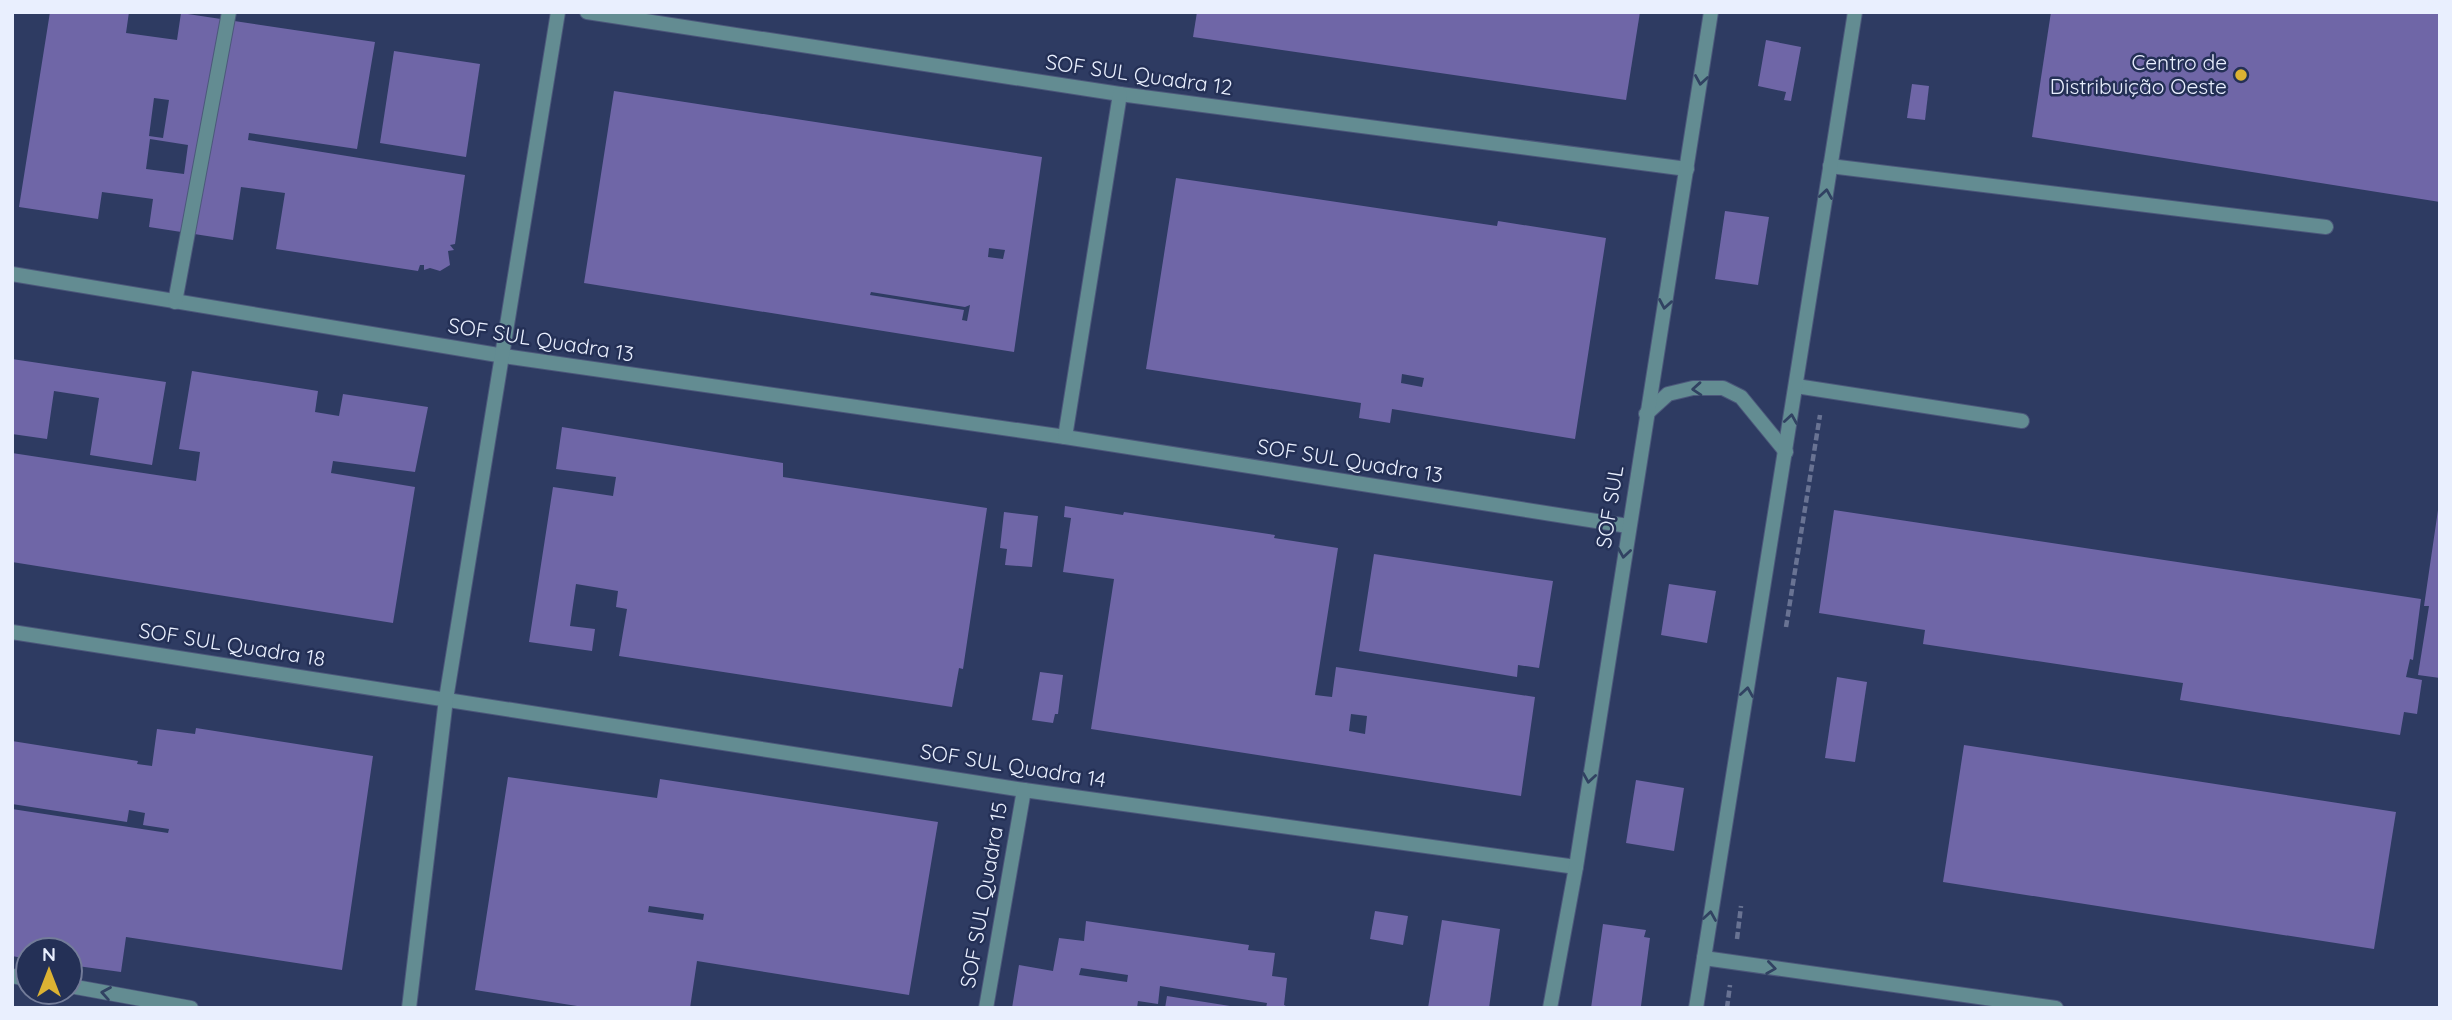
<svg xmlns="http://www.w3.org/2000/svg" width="2452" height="1020" font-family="Quicksand,sans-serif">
  <rect width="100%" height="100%" fill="#2e3b62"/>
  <g fill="#6f66a7" fill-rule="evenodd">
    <path d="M50,12H129L126,33L177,40L181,13L375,42L357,149L249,133L248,140L465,175L455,244L450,245L454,250L448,251L450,265L440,271L430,268L424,270V265H420L418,271L276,249L285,193L241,187L233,240L149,227L153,199L102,192L98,219L19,207ZM154,98L169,100L163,138L149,136ZM150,139L188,145L184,174L146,169Z"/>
    <polygon points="1197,12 1640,12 1626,100 1193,37"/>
    <polygon points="2051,12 2440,12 2440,202 2032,137"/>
    <polygon points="1766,40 1801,47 1791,101 1784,100 1786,92 1758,86"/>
    <polygon points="394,51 480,64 466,157 380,143"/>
    <polygon points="1912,84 1929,86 1925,120 1907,118"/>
    <path d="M614,91L1042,157L1014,352L584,283ZM989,248L1005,250L1003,259L988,257ZM871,292L965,307L970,305L967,321L962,320L964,310L870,295Z"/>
    <path d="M1176,178L1497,226L1498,221L1606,238L1575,439L1392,409L1390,423L1359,418L1361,403L1146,369ZM1402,374L1424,378L1422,387L1401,383Z"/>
    <polygon points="1725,211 1769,217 1758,285 1715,279"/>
    <polygon points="12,359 166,382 152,465 90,455 99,398 54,391 47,439 12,434"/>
    <polygon points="192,371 318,391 315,412 339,416 343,394 428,407 415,472 333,461 331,473 415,487 393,623 12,562 12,453 196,481 200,452 179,449"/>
    <polygon points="562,427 783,463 783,477 987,508 963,669 959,668 952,707 619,656 627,609 616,607 618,591 576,584 570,626 595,629 592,651 529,642 553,487 613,496 616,477 556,469"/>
    <path d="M1065,506L1123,515L1124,512L1275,535L1274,538L1338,548L1315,695L1332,697L1336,667L1535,697L1521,796L1091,729L1114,579L1063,572L1071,518L1064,517ZM1351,714L1367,716L1365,734L1349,731Z"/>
    <polygon points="1834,510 2421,599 2413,660 2410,659 2406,677 2422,680 2417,714 2404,712 2400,735 2180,700 2183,683 1923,644 1925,630 1819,613"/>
    <polygon points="2438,510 2440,510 2440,678 2418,675 2429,606 2424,606"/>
    <polygon points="1004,512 1038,516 1032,567 1005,565 1007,549 1000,548"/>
    <polygon points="1374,554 1553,581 1539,668 1518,665 1517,677 1359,651"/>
    <polygon points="1669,584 1716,591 1707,643 1661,635"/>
    <polygon points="1040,672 1063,675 1058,714 1055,714 1053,723 1032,720"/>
    <polygon points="1837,677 1867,682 1855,762 1825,758"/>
    <polygon points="196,728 373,756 342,970 126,937 121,972 70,965 70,950 28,950 28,959 12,956 12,809 168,833 169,829 143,825 145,813 129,810 127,822 12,804 12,741 138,761 137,764 152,766 157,729 195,734"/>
    <polygon points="1964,745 2396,812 2374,949 1943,882"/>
    <path d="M508,777L657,798L660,779L938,822L909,995L697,961L690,1008H590L475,990ZM649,906L704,914L703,920L648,912Z"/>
    <polygon points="1636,780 1684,788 1674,851 1626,843"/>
    <polygon points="1375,911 1408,916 1403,945 1370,939"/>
    <polygon points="1442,920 1500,929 1489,1008 1428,1008"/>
    <path d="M1086,921L1249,945L1248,950L1275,953L1272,976L1287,978L1284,1005L1290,1008H1266L1267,1003L1160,986L1158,1004L1138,1001L1137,1008H1012L1019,965L1053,971L1059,938L1084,941ZM1081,968L1128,975L1127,982L1079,975Z"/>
    <polygon points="1603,924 1646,930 1644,937 1650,938 1641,1006 1637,1008 1591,1008"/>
    <polygon points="1167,996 1230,1006 1230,1008 1165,1008"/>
  </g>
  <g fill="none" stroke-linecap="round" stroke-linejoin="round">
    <defs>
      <g id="service">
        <polyline points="587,12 1120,94 1687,169"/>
        <polyline points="1830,166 2326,227"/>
        <polyline points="12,274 504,356 1065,437 1628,526"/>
        <polyline points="175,302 229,12"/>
        <polyline points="1796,386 2022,421"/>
        <polyline points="1065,437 1120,94"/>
        <polyline points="12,632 1024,790 1576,867"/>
        <polyline points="1704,958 2056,1008"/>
        <polyline points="409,1008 446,699 558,12"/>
        <polyline points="986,1008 1024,790"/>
      </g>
      <g id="tertiary">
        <polyline points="1646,414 1668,394 1693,388 1723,388 1741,397 1786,452"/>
        <polyline points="12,976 28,979"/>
        <polyline points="70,986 191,1008"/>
        <polyline points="1550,1008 1576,867 1711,12"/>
        <polyline points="1696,1008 1855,12"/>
      </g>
    </defs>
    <use href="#service" stroke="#4c587b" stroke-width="16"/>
    <use href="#tertiary" stroke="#4c587b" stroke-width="16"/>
    <g stroke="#697393" stroke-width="4.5" stroke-dasharray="7 3.5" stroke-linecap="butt">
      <polyline points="1786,627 1820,415"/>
      <polyline points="1737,939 1741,906"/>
      <polyline points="1727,1008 1730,985"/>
    </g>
    <use href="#service" stroke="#638c92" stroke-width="14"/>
    <use href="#tertiary" stroke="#638c92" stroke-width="14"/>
  </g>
  <defs><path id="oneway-chevron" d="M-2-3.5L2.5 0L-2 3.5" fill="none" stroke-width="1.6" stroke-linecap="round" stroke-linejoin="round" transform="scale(1.75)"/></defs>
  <g stroke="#314262">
    <use href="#oneway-chevron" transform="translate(1701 80) rotate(99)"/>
    <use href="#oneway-chevron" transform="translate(1826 194) rotate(-81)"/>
    <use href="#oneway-chevron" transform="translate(1665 304) rotate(100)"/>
    <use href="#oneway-chevron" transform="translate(1697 389) rotate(176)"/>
    <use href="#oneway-chevron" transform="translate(1791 419) rotate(-81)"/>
    <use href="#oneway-chevron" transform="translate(1624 553) rotate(99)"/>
    <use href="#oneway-chevron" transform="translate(1747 692) rotate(-81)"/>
    <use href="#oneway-chevron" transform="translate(1589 778) rotate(99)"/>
    <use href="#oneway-chevron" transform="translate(1710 916) rotate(-81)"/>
    <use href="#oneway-chevron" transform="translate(1771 968) rotate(8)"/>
    <use href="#oneway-chevron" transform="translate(106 993) rotate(-170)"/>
  </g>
  <circle fill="#dcb233" stroke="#243056" stroke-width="2.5" cx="2241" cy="75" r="7"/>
  <g text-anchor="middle" stroke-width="5" stroke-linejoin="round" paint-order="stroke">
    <g font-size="21" fill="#e9effe" stroke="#243056" text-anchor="end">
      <text x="2227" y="70">Centro de<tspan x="2227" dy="24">Distribuição Oeste</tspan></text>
    </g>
    <g font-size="21" fill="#e9effe" stroke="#243056">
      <text transform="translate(1139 75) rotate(8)" y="7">SOF SUL Quadra 12</text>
      <text transform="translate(541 340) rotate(9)" y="7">SOF SUL Quadra 13</text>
      <text transform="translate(1350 461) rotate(9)" y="7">SOF SUL Quadra 13</text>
      <text transform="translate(1610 507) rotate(-81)" y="7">SOF SUL</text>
      <text transform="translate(232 645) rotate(9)" y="7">SOF SUL Quadra 18</text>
      <text transform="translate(1013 766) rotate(9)" y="7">SOF SUL Quadra 14</text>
      <text transform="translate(984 895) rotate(-80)" y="7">SOF SUL Quadra 15</text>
    </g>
  </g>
  <rect width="2452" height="1020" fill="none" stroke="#e9effe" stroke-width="28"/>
  <g transform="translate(49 971)"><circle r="33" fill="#243056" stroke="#737c99" stroke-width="2"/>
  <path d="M0-5L12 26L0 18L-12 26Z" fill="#dcb233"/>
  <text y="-10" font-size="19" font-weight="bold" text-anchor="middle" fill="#e9effe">N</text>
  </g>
</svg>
